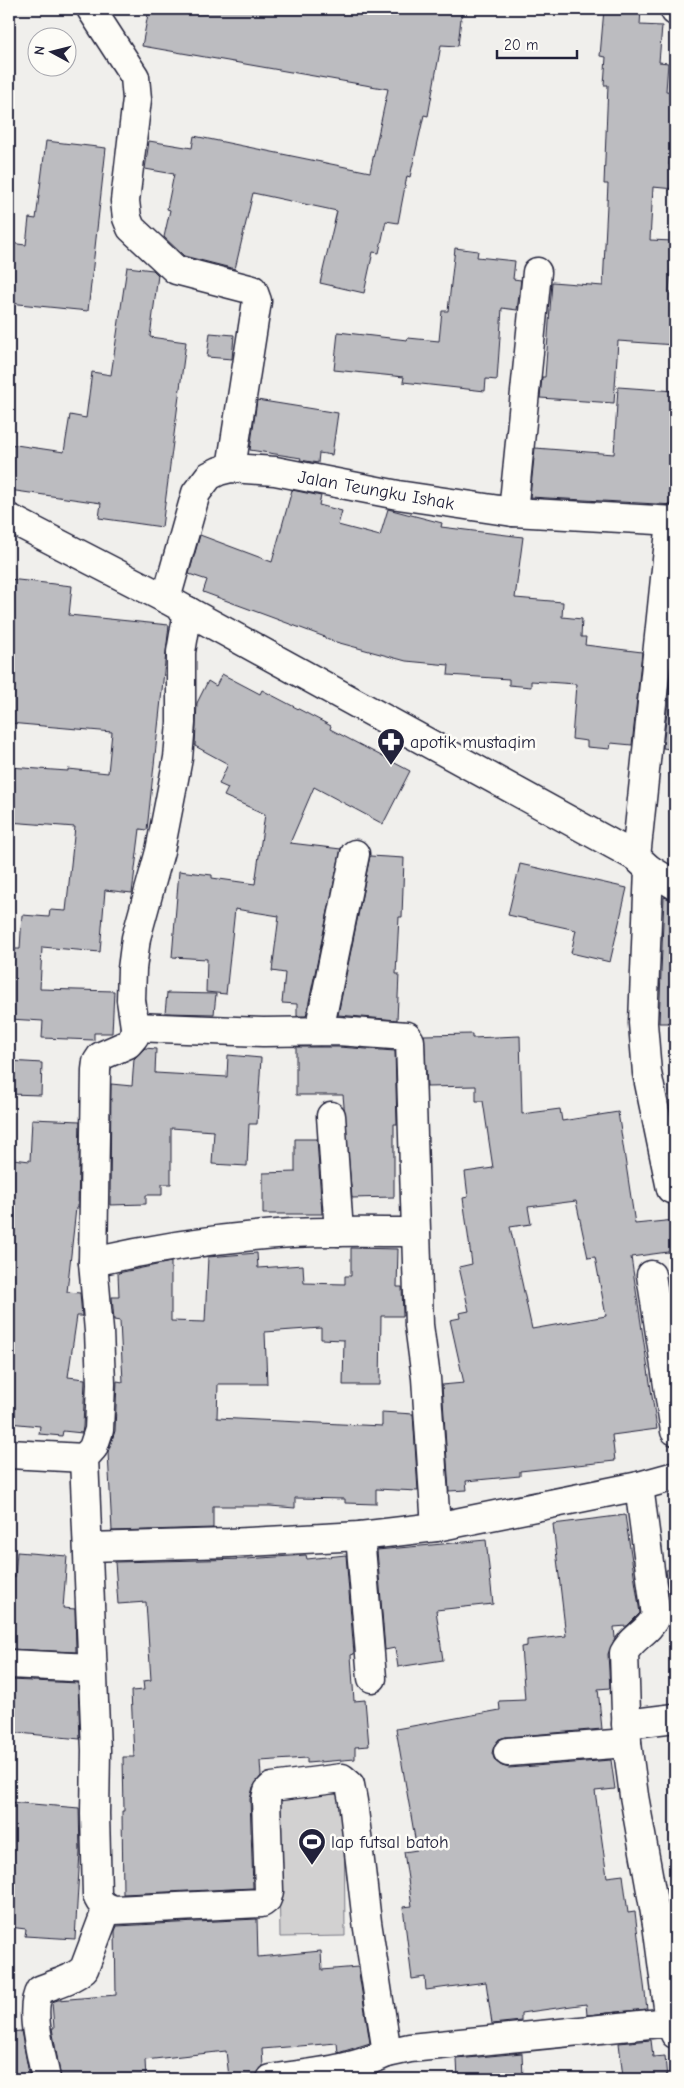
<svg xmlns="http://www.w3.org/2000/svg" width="684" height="2088" font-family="'Comic Neue',sans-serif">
  <rect width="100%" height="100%" fill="#f0efec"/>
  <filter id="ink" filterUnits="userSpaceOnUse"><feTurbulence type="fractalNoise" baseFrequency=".02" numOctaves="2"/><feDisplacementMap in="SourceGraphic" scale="10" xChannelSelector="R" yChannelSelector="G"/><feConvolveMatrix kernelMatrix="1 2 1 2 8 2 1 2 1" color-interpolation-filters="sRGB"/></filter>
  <g filter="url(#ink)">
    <polygon fill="#d2d1d1" stroke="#7a7a86" points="344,1794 345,1936 280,1937 278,1795"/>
    <g fill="#bcbcc0" stroke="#22223b" fill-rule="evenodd">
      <polygon points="149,9 179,9 203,13 203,9 462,9 458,46 441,45 428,116 424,115 410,177 407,176 398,223 386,221 379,253 373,252 364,293 320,283 337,211 253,193 235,269 184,256 164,237 170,210 167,209 174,174 145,169 149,141 192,148 194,136 370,172 388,89 142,46"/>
      <polygon points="604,9 641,9 640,25 662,26 659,62 668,63 666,91 674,92 669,165 675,165 675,171 674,189 653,187 650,240 673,241 669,292 675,292 675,345 618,341 614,403 540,398 542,377 545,377 552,282 603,286 608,184 604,184 608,85 604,85 606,57 600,56"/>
      <polygon points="46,141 106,148 88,311 9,303 9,243 26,245 29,218 36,219"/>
      <polygon points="455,248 478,251 477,257 515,261 513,279 521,280 517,310 502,308 497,380 486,379 485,391 403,382 404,377 334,370 338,332 407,340 408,338 439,341 442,311 448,311"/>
      <polygon points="127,267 153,270 158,275 150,337 186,342 162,527 99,518 101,503 9,490 9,444 64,452 70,415 86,418 92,372 111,375"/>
      <polygon points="210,333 234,335 232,359 207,357"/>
      <polygon points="618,387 675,391 675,505 530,497 535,448 614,454"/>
      <polygon points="257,400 338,413 332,455 319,453 318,463 300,460 301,458 250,450"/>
      <polygon points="292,490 321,496 319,505 342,511 338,525 380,536 388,509 442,523 441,527 523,537 515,598 563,602 562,617 582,619 581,637 586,637 585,645 642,652 632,745 611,743 610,749 587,747 587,741 572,739 576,684 531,681 531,687 509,685 509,679 448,675 449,665 406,661 325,639 325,637 203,592 207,580 189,574 200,535 272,562"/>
      <polygon points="9,579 72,586 69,615 169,625 147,830 140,829 132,893 105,890 100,952 42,947 40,989 114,991 112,1033 94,1033 94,1040 42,1038 43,1021 9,1019 9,949 20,949 22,915 49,917 50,910 66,911 75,827 9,822 9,767 68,771 68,769 108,773 112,732 9,723"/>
      <polygon points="673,655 675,655 675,750 663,748"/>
      <polygon points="222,674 260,694 262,690 331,726 330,729 410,771 383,824 314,787 290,843 341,849 306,1016 297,1016 297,1004 282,1003 285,973 272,971 279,916 235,909 226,994 206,992 207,959 172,957 179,871 212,875 212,878 255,884 265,814 224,796 228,788 219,784 228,764 195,746 197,703 208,681 216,686"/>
      <polygon points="370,856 404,858 402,917 399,917 396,974 399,974 397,1020 338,1015"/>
      <polygon points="520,864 627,888 610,962 571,953 576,930 508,915"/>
      <polygon points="664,897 675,901 675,1023 659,1023"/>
      <polygon points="167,993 216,994 214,1014 165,1013"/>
      <path d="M472,1034V1038L520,1036L522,1114L560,1109L562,1121L618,1112L635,1224L675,1220V1251L631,1257L657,1429L612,1435L615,1461L520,1471V1476L466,1481L467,1490L449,1491L442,1385L464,1383L450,1320L460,1318L459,1313L469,1311L459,1267L472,1264L463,1198L468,1197L465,1172L493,1168L483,1101H476V1086L427,1087L424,1035ZM576,1201L588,1258L595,1257L606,1316L532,1329L510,1227L531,1224L528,1207Z"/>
      <polygon points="296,1047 338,1047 395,1051 397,1124 394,1124 394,1197 352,1198 343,1095 296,1095"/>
      <polygon points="145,1048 156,1049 155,1073 227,1077 228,1055 261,1058 257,1124 249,1124 247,1166 212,1164 214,1131 171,1128 171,1184 162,1184 162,1195 146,1195 146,1204 110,1205 111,1084 132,1086 134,1059"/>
      <polygon points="9,1061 42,1063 41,1095 9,1094"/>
      <polygon points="32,1119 80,1121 78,1208 76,1208 67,1292 80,1293 82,1316 77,1316 68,1377 85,1379 83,1427 82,1433 63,1431 62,1436 39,1434 40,1426 9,1423 9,1208 13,1159 30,1161"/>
      <polygon points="295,1139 317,1139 322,1214 263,1214 263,1173 295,1172"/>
      <polygon points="351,1248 398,1249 397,1287 402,1287 403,1316 381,1316 380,1385 343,1385 344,1340 321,1339 321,1328 265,1332 267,1384 218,1384 217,1418 382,1426 382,1412 413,1414 418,1491 376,1489 376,1504 345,1503 345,1499 295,1498 295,1508 270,1506 213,1506 213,1528 112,1531 108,1452 115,1431 117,1381 123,1382 120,1321 114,1320 112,1297 119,1297 118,1273 171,1262 171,1321 205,1322 208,1257 257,1253 258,1268 303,1265 304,1283 345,1284 345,1276 351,1276"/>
      <polygon points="625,1515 640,1613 627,1626 614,1627 615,1638 608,1654 610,1688 598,1689 602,1729 506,1737 499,1739 494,1746 492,1753 495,1761 502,1766 509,1768 611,1760 615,1789 595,1791 607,1877 623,1875 628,1913 635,1912 647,2009 587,2015 586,2004 528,2012 521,2013 521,2021 492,2024 486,1982 426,1990 425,1977 412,1979 403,1907 412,1906 404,1852 417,1850 396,1729 500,1710 499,1701 525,1700 521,1647 527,1646 527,1640 566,1636 553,1524"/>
      <polygon points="486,1540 493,1604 436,1610 443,1660 398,1667 395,1648 385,1650 377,1550"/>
      <polygon points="17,1552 67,1556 63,1608 75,1609 76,1652 9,1649 9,1577 15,1577"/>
      <polygon points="306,1555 307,1559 346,1555 354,1654 351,1655 354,1701 365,1700 369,1746 355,1747 355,1759 307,1763 307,1758 260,1761 261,1776 253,1787 250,1799 253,1888 123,1894 122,1811 124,1811 123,1757 134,1757 131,1691 144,1690 143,1681 151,1680 146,1602 118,1604 115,1562 246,1559"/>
      <polygon points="675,1569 675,1620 670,1621 671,1614 666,1570"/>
      <polygon points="9,1680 78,1683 80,1739 9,1732"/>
      <polygon points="9,1802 79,1808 80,1852 75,1939 25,1936 26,1929 9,1927"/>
      <polygon points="257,1919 258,1957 321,1951 322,1970 358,1967 370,2043 338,2053 337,2043 262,2049 263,2066 256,2075 229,2077 226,2051 145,2060 146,2079 61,2079 52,2028 54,2028 52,2002 58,2000 116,1995 115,1931 117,1926"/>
      <polygon points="21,2031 30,2079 9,2079 9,2032"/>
      <polygon points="651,2040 653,2057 665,2056 667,2079 632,2079 632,2077 623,2077 619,2043"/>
      <polygon points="522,2053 523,2079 458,2079 457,2059"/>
    </g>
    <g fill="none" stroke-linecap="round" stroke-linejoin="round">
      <defs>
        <g id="minor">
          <polyline points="91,9 135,77 137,99 125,201 127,218 131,228 176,270 253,290 257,301 231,468"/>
          <polyline points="674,9 675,11"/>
          <polyline points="513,512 537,272"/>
          <polyline points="9,518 166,599 636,857 649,869 675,885"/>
          <polyline points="166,599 196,493 209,476 219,471 231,468 275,471 398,495 513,512 675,521"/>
          <path d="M188,611L181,652V723L178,758L160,851L136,938L132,969L131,1000L135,1027L134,1037L128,1044L101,1056L97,1062L96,1070L93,1262L99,1331L101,1384L99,1430L93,1448L84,1458L96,1750L95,1814L97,1895C100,1904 105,1907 114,1910L262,1903L267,1899L269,1891L266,1799L268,1791L272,1787L342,1778L350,1785L353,1801L367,1922L387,2053L410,2048L670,2022L675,2034"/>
          <polyline points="636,857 671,521"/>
          <polyline points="649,869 643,1023 647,1073 671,1189"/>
          <polyline points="135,1027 263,1032 338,1031 407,1036 410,1041 419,1325 426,1378 436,1527"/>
          <polyline points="319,1031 355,854"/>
          <polyline points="331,1116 339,1232"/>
          <path d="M93,1262C158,1247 225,1237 292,1233C333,1231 374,1232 414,1232"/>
          <polyline points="651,1275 675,1431"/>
          <polyline points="9,1454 84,1458"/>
          <path d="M639,1486L656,1616C649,1632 631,1638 624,1653L627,1743L634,1796L657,1924L670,2022"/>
          <polyline points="360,1536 372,1678"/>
          <polyline points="88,1547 229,1543 360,1536 436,1527 639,1486 675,1476"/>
          <polyline points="9,1664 92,1668"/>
          <polyline points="626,1724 675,1718"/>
          <polyline points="508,1752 627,1743"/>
          <path d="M46,2079C42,2056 28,2010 40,1990C56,1983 70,1981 84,1969L107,1908"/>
          <path d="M271,2079C309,2073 352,2070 387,2053"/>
        </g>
      </defs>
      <use href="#minor" stroke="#22223b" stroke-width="31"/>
      <use href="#minor" stroke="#fdfcf7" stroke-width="28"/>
    </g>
  </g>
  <defs>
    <symbol id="pharmacy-pin" viewBox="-11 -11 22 30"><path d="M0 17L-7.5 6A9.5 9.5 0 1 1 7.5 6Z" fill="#22223b" stroke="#fdfcf7"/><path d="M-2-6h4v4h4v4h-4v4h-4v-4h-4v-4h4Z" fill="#fff"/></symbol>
    <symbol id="stadium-pin" viewBox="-11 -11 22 30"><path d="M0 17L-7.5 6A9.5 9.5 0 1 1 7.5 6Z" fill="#22223b" stroke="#fdfcf7"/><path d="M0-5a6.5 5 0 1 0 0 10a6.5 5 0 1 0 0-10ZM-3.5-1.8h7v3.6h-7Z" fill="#fff"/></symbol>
  </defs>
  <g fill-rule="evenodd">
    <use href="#pharmacy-pin" x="375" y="726" width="32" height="43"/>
    <use href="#stadium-pin" x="296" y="1826" width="32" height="43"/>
  </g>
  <g text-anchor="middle" stroke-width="5" stroke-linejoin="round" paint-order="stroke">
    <g font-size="18" fill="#22223b" stroke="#fdfcf7">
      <text transform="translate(376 490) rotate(10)" y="6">Jalan Teungku Ishak</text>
    </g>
    <g font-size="18" fill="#22223b" stroke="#fdfcf7" text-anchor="start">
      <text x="410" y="748">apotik mustaqim</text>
      <text x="331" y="1848">lap futsal batoh</text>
    </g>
  </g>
  <rect width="684" height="2088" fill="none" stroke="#fdfcf7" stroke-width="30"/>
  <rect x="15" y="15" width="654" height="2058" fill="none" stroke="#22223b" stroke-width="2" filter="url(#ink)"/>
  <g transform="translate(52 52) rotate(277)"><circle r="24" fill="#fdfcf7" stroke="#a5a5ac"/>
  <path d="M0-4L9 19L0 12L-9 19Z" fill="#22223b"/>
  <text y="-8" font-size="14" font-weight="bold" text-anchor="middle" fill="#22223b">N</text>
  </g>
  <path d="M497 50v8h80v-8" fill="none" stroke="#22223b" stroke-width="2.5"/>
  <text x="504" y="50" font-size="15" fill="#22223b" stroke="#fdfcf7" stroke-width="4" paint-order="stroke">20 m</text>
</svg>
